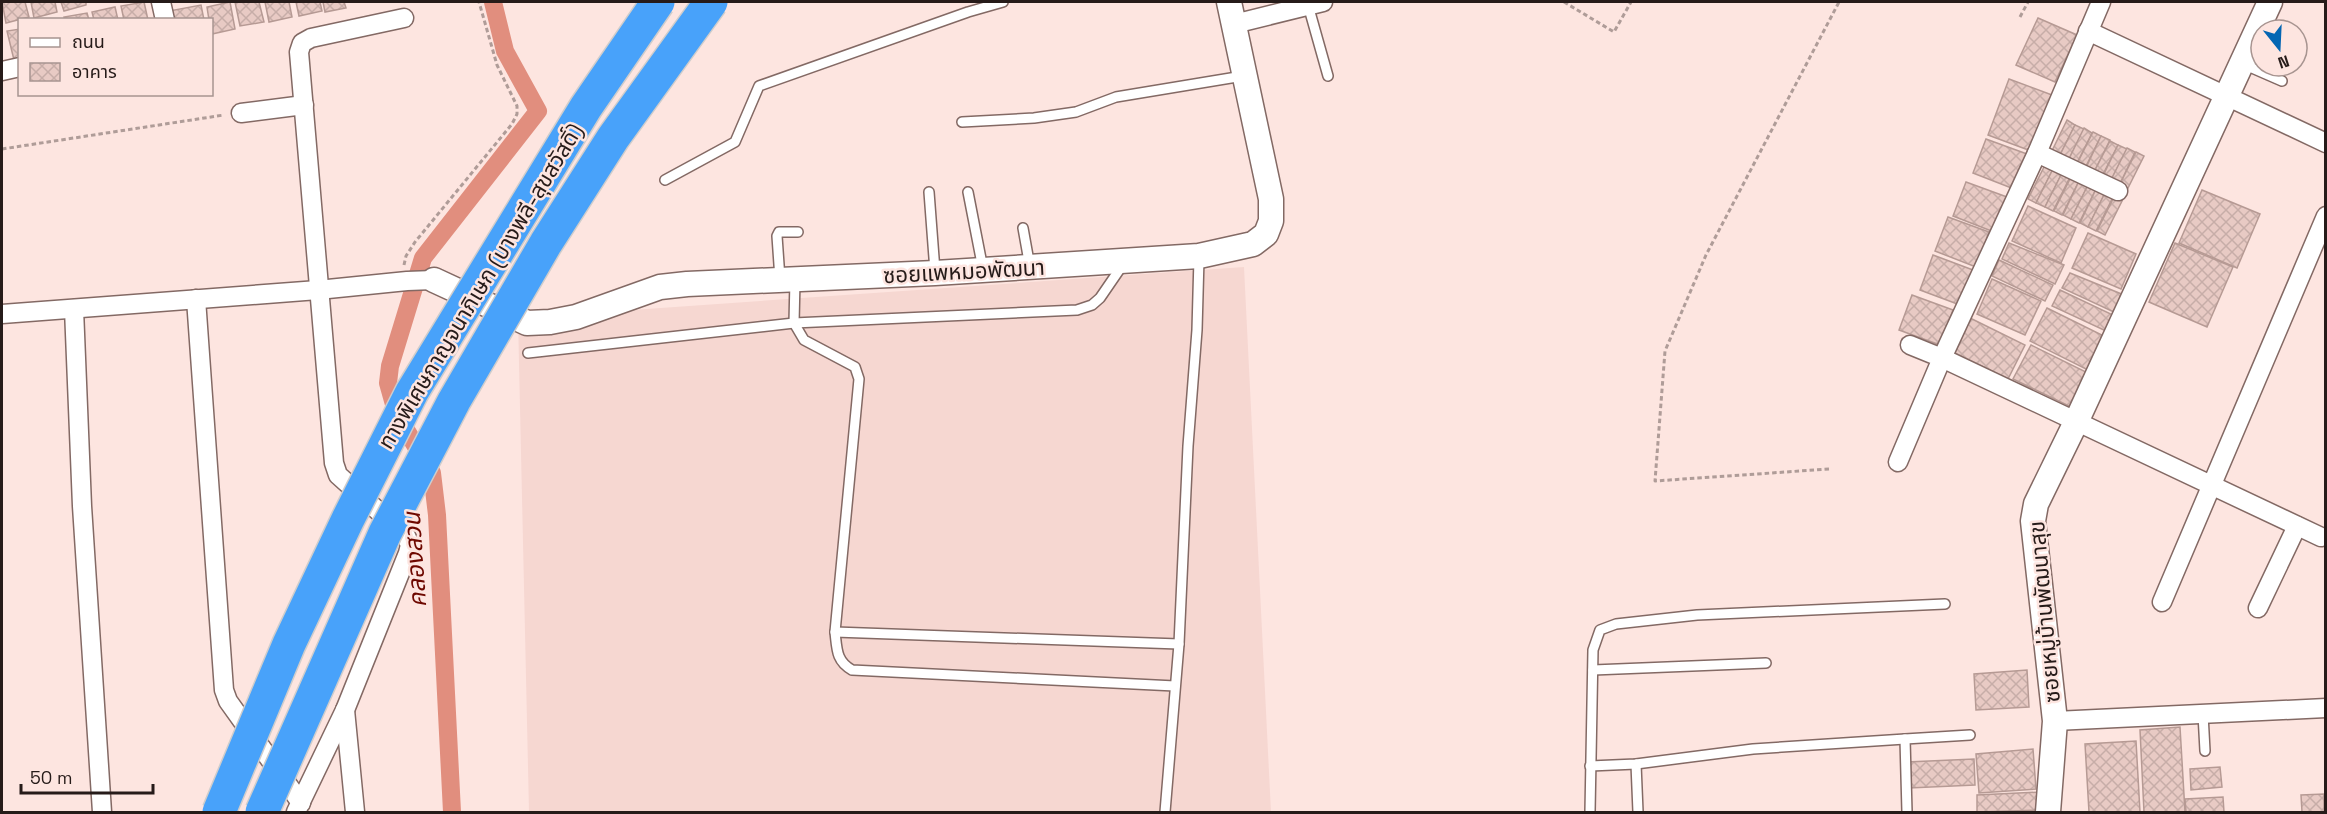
<svg xmlns="http://www.w3.org/2000/svg" width="2327" height="814" font-family="'Space Grotesk','Noto Sans Thai',sans-serif">
  <defs>
    <pattern id="building-cross-hatch" width="8" height="8" patternUnits="userSpaceOnUse" patternTransform="scale(1.5)"><rect width="8" height="8" fill="#e8cac4"/><path d="M0 0l8 8M0 8l8-8" fill="none" stroke="#c7ada8"/></pattern>
  </defs>
  <rect width="100%" height="100%" fill="#fde5e0"/>
  <polygon fill="#f6d7d1" points="1244,267 1271,812 529,812 518,318"/>
  <g fill="none" stroke-linecap="round" stroke-linejoin="round">
    <polyline stroke="#e18e7e" stroke-width="18" points="452,812 437,515 432,473 397,415 388,383 390,366 423,258 538,111 505,51 493,2"/>
  </g>
  <g fill="url(#building-cross-hatch)" stroke="#b69a94" stroke-width="1.5">
    <polygon points="2,2 25,2 29,17 6,23"/>
    <polygon points="31,2 55,2 57,12 34,18"/>
    <polygon points="61,2 86,2 86,5 64,11"/>
    <polygon points="144,2 148,20 124,20 121,6"/>
    <polygon points="230,2 235,29 212,34 212,20 209,20 207,7"/>
    <polygon points="235,2 259,2 264,22 240,26"/>
    <polygon points="265,2 289,2 292,17 269,22"/>
    <polygon points="296,2 320,2 322,11 299,16"/>
    <polygon points="323,2 344,2 346,8 325,12"/>
    <polygon points="201,5 204,20 171,20 169,11"/>
    <polygon points="115,7 118,20 94,20 92,12"/>
    <polygon points="87,13 89,20 65,20 64,17"/>
    <polygon points="2038,18 2077,35 2055,82 2016,65"/>
    <polygon points="20,29 20,58 14,60 7,31"/>
    <polygon points="2009,79 2052,95 2031,151 1988,135"/>
    <polygon points="2067,120 2075,125 2057,161 2049,157"/>
    <polygon points="2075,125 2084,129 2066,165 2057,161"/>
    <polygon points="2084,128 2092,133 2074,169 2066,165"/>
    <polygon points="2093,132 2101,136 2083,172 2075,168"/>
    <polygon points="2101,136 2110,140 2092,176 2084,172"/>
    <polygon points="1986,139 2027,154 2014,189 1973,173"/>
    <polygon points="2110,141 2118,145 2100,180 2092,176"/>
    <polygon points="2118,145 2127,149 2109,184 2101,180"/>
    <polygon points="2127,148 2135,152 2118,188 2109,184"/>
    <polygon points="2136,152 2144,156 2126,192 2118,188"/>
    <polygon points="2046,163 2054,167 2036,203 2028,199"/>
    <polygon points="2054,167 2063,171 2045,207 2036,203"/>
    <polygon points="2063,171 2071,175 2053,211 2045,207"/>
    <polygon points="2072,175 2080,179 2062,215 2054,211"/>
    <polygon points="2080,179 2089,183 2071,219 2063,215"/>
    <polygon points="1966,182 2007,197 1994,232 1953,216"/>
    <polygon points="2089,183 2097,187 2079,223 2071,219"/>
    <polygon points="2097,187 2106,191 2088,227 2080,223"/>
    <polygon points="2202,190 2260,214 2237,268 2179,243"/>
    <polygon points="2106,191 2114,195 2096,231 2088,227"/>
    <polygon points="2115,195 2123,199 2105,235 2097,231"/>
    <polygon points="2028,206 2076,228 2061,263 2012,241"/>
    <polygon points="1948,217 1989,232 1976,267 1935,251"/>
    <polygon points="2088,233 2136,254 2121,289 2072,268"/>
    <polygon points="2009,243 2064,265 2055,284 2002,259"/>
    <polygon points="2175,243 2233,267 2207,327 2149,302"/>
    <polygon points="1933,255 1973,270 1960,305 1920,290"/>
    <polygon points="1999,260 2053,285 2045,301 1992,276"/>
    <polygon points="2070,273 2124,295 2116,313 2062,288"/>
    <polygon points="1992,279 2041,301 2025,335 1977,314"/>
    <polygon points="2060,290 2113,315 2106,331 2052,306"/>
    <polygon points="1912,295 1953,310 1940,345 1899,330"/>
    <polygon points="2047,308 2104,336 2088,370 2030,341"/>
    <polygon points="1968,317 2025,345 2008,379 1951,351"/>
    <polygon points="2031,345 2088,373 2071,407 2013,379"/>
    <polygon points="2027,670 2029,707 1976,710 1974,674"/>
    <polygon points="2180,727 2185,812 2144,812 2140,730"/>
    <polygon points="2136,741 2140,812 2089,812 2085,744"/>
    <polygon points="2033,749 2036,789 1979,793 1976,754"/>
    <polygon points="1974,759 1975,785 1909,788 1907,762"/>
    <polygon points="2220,767 2222,787 2191,790 2190,769"/>
    <polygon points="2042,792 2043,810 1977,812 1977,795"/>
    <polygon points="2324,794 2324,812 2302,812 2301,795"/>
    <polygon points="2223,797 2224,812 2186,812 2185,799"/>
  </g>
  <g fill="none" stroke-linecap="round" stroke-linejoin="round">
    <defs>
      <g id="service">
        <polyline points="1308,5 1328,76"/>
        <polyline points="2243,64 2282,81"/>
        <polyline points="962,122 1034,118 1076,112 1116,97 1243,76"/>
        <polyline points="665,180 735,142 759,86 968,12 1003,2"/>
        <polyline points="929,192 935,271"/>
        <polyline points="968,192 983,269"/>
        <polyline points="1023,228 1030,267"/>
        <polyline points="780,279 777,236 779,232 798,232"/>
        <path d="M795,280L794,323L804,340L855,367L859,379L835,632C837,649 836,661 852,670L1175,686"/>
        <polyline points="528,353 794,323 1077,310 1092,305 1100,298 1124,263"/>
        <polyline points="835,632 1179,644"/>
        <polyline points="1593,670 1766,663"/>
        <polyline points="2203,714 2205,751"/>
        <polyline points="1636,764 1638,812"/>
        <polyline points="1590,766 1636,764 1753,749 1905,739"/>
        <polyline points="1165,812 1179,644 1188,446 1197,330 1199,258"/>
        <polyline points="1590,812 1593,650 1600,630 1616,624 1697,615 1945,604"/>
        <polyline points="1907,812 1905,739 1970,735"/>
      </g>
      <g id="minor">
        <polyline points="161,2 165,20"/>
        <polyline points="2101,2 2037,153 1942,358 2321,537"/>
        <polyline points="1234,24 1323,2"/>
        <polyline points="2088,31 2326,143"/>
        <polyline points="2,71 20,67"/>
        <polyline points="241,113 304,105"/>
        <polyline points="2037,153 2118,191"/>
        <polyline points="196,299 224,690 228,701 301,803"/>
        <polyline points="74,309 82,506 102,812"/>
        <polyline points="2,314 318,290 407,281 434,280"/>
        <polyline points="1898,462 1942,358 1910,345"/>
        <polyline points="2162,602 2326,216"/>
        <polyline points="2258,608 2297,526"/>
        <polyline points="345,710 355,812"/>
        <polyline points="2055,721 2326,708"/>
        <polyline points="296,812 345,710 408,553 410,545 406,536 338,475 334,463 299,52 302,43 311,38 404,18"/>
      </g>
      <g id="tertiary">
        <polyline points="434,280 527,323 550,322 576,317 660,287 687,284 935,273 1199,256 1253,244 1266,234 1271,221 1271,199 1229,2"/>
        <polyline points="2048,812 2055,721 2033,521 2036,504 2077,420 2270,2"/>
      </g>
    </defs>
    <use href="#service" stroke="#836964" stroke-width="12"/>
    <use href="#minor" stroke="#836964" stroke-width="21"/>
    <use href="#tertiary" stroke="#836964" stroke-width="27"/>
    <g stroke="#af9c98" stroke-width="3" stroke-dasharray="4.5 3" stroke-linecap="butt">
      <polyline points="1564,2 1614,32 1631,2"/>
      <polyline points="2020,17 2028,2"/>
      <polyline points="2,149 224,115"/>
      <polyline points="404,265 406,256 415,242 512,124 517,114 517,106 497,65 479,2"/>
      <polyline points="1829,469 1655,481 1665,351 1706,255 1839,2"/>
    </g>
    <use href="#service" stroke="#fff" stroke-width="9"/>
    <use href="#minor" stroke="#fff" stroke-width="18"/>
    <use href="#tertiary" stroke="#fff" stroke-width="24"/>
    <defs>
      <g id="motorway-bridge">
        <polyline points="219,812 289,644 348,519 412,392 586,107 658,2"/>
        <polyline points="262,812 385,533 454,401 546,243 613,138 711,2"/>
      </g>
    </defs>
    <use href="#motorway-bridge" stroke="#cfcdcc" stroke-width="36" stroke-linecap="butt"/>
    <use href="#motorway-bridge" stroke="#48a2fa" stroke-width="33"/>
  </g>
  <g text-anchor="middle" stroke-width="5" stroke-linejoin="round" paint-order="stroke">
    <g font-size="22" fill="#261b19" stroke="#fde5e0">
      <text transform="translate(964 271) rotate(-3)" y="8">ซอยแพหมอพัฒนา</text>
      <text transform="translate(480 286) rotate(-59)" y="8">ทางพิเศษกาญจนาภิเษก (บางพลี-สุขสวัสดิ์)</text>
      <text transform="translate(2044 612) rotate(-95)" y="8">ซอยหมู่บ้านพัฒนาสุข</text>
    </g>
    <g font-size="24" font-style="italic" fill="#6e0800" stroke="#fde5e0">
      <text transform="translate(415 560) rotate(-94)" y="8">คลองสวน</text>
    </g>
  </g>
  <rect width="2327" height="814" fill="none" stroke="#261b19" stroke-width="6"/>
  <rect x="18" y="18" width="195" height="78" fill="#fde5e0" stroke="#a79490" stroke-width="1.5"/>
  <rect x="30" y="38" width="30" height="9" fill="#ffffff" stroke="#a79490" stroke-width="1.5"/>
  <text x="72" y="48" font-size="18" fill="#261b19">ถนน</text>
  <rect x="30" y="63" width="30" height="18" fill="url(#building-cross-hatch)" stroke="#a79490" stroke-width="1.5"/>
  <text x="72" y="78" font-size="18" fill="#261b19">อาคาร</text>
  <g transform="translate(2279 48) rotate(162)"><circle r="28" fill="#fde5e0" stroke="#a79490" stroke-width="1.5"/>
  <path d="M0-4.5L10 22L0 15L-10 22Z" fill="#0466b3"/>
  <text y="-9" font-size="16" font-weight="bold" text-anchor="middle" fill="#261b19">N</text>
  </g>
  <path d="M21 784v9h132v-9" fill="none" stroke="#261b19" stroke-width="3"/>
  <text x="30" y="784" font-size="18" fill="#261b19" stroke="#fde5e0" stroke-width="4.5" paint-order="stroke">50 m</text>
</svg>
